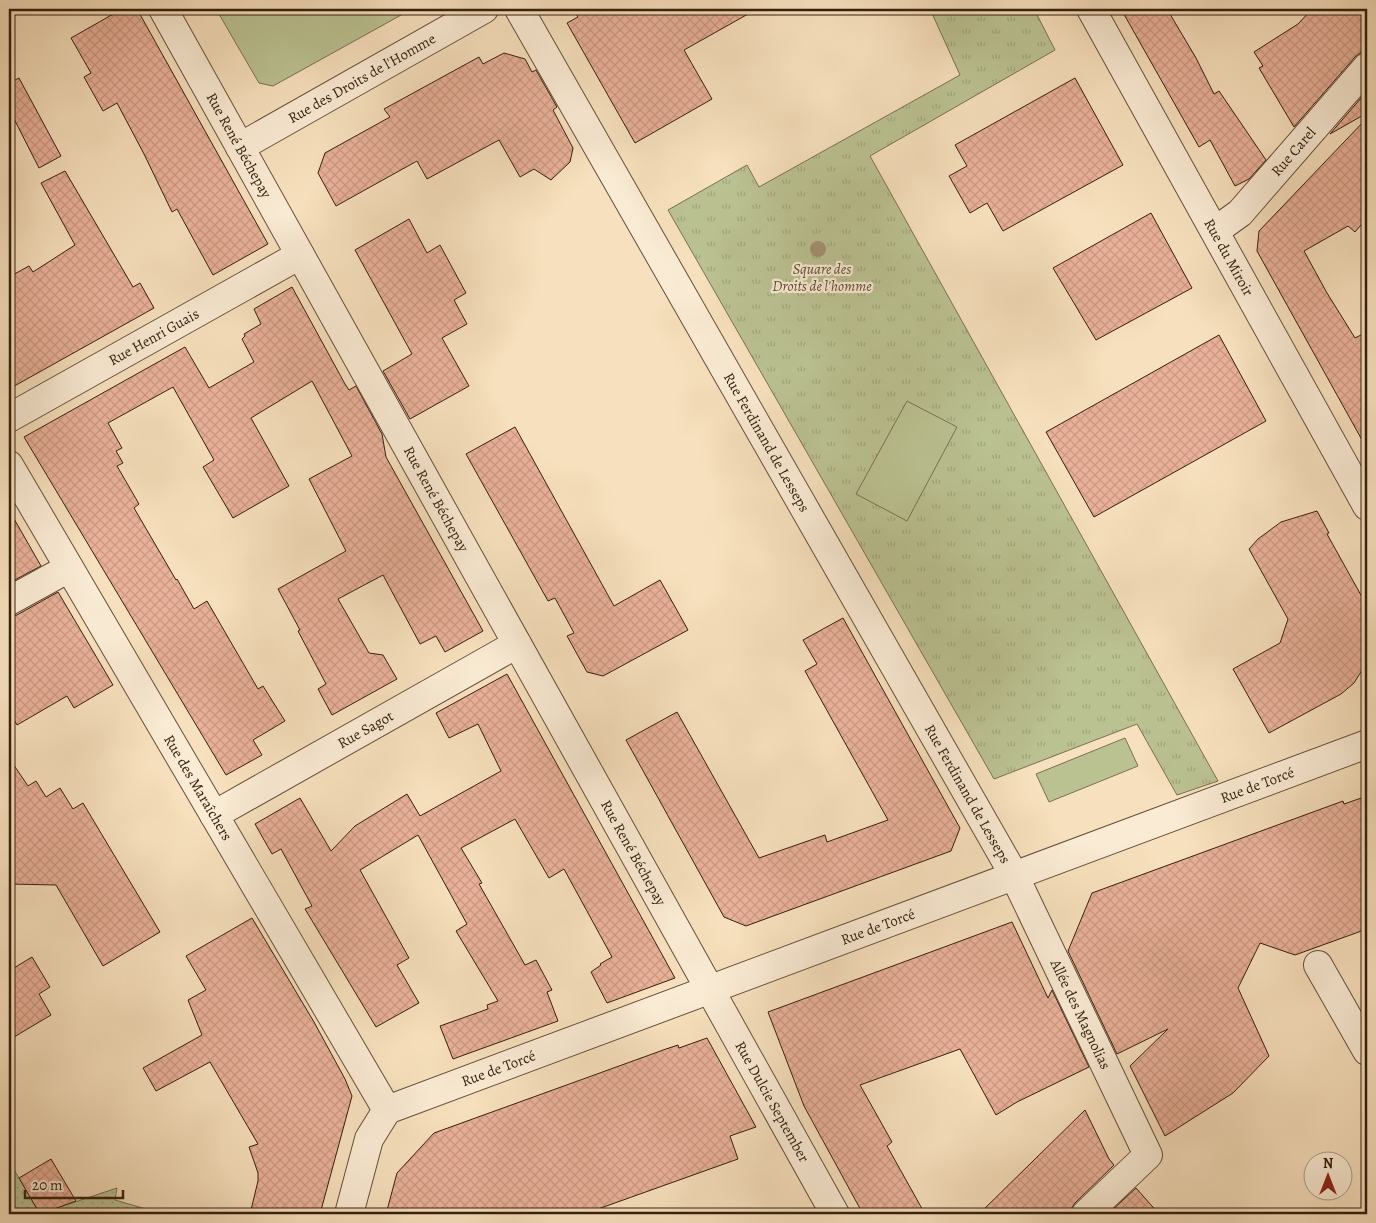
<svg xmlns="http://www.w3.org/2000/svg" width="1376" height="1223" font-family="Alegreya,serif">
  <defs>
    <pattern id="grass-dots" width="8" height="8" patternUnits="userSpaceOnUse" patternTransform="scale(1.25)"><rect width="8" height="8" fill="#bbc292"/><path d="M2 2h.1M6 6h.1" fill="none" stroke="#a1a67d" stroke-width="1.8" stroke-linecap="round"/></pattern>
    <pattern id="park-tufts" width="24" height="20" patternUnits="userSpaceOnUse" patternTransform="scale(1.25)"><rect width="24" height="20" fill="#bbc292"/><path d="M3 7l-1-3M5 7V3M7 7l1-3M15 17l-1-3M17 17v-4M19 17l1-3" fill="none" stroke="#a1a67d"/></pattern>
    <pattern id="building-cross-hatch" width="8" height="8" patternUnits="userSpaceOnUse" patternTransform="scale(1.25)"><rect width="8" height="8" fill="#eab199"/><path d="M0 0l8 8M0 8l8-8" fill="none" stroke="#c99883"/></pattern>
  </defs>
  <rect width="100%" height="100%" fill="#f7e0bd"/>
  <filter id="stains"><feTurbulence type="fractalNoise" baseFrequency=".004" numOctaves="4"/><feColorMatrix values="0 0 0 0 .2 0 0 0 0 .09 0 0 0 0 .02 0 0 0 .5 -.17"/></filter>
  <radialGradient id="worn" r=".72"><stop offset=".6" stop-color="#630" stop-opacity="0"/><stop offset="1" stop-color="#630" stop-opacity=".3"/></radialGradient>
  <polygon fill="url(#grass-dots)" stroke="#787150" points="9,1161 37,1209 54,1209 117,1188 115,1200 146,1209 148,1214 9,1214"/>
  <polygon fill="url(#park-tufts)" stroke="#787150" points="930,9 1034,9 1055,50 870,156 1218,781 1177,795 1137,724 994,779 668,210 747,165 759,187 960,75"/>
  <g fill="#bbc292" stroke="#787150">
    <polygon points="216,9 412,9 273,86 259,83"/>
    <polygon points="907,401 957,427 907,521 856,494"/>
    <polygon points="1125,738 1138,766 1049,802 1036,774"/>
  </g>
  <g fill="url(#building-cross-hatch)" stroke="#34200f">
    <polygon points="122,9 137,9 268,244 213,275 177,209 172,212 144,154 117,103 103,111 84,77 91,73 71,38"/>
    <polygon points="573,9 757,9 684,50 712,99 635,143 567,23 578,17"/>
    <polygon points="1121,9 1167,9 1196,58 1214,94 1219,91 1266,160 1249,179 1235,186 1210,140 1199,147"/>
    <polygon points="1312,9 1367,9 1367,52 1361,52 1355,57 1294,127 1259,68 1263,66 1254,52 1298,24"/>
    <polygon points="504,53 525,59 532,72 536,70 557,107 553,110 573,148 570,162 551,180 534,169 520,177 499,140 427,179 417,161 336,206 318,173 325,153 390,117 384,109 479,57 483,64"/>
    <polygon points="19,78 61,156 39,168 9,109 9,83"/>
    <polygon points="1075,78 1123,165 1003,231 987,203 970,213 949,176 967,166 955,145"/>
    <polygon points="1367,91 1367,113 1330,134"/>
    <polygon points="1367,118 1367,218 1355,232 1348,226 1304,251 1327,293 1355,338 1367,332 1367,449 1257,251 1259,231"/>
    <polygon points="65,171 133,287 140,283 154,308 9,389 9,277 29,266 33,272 75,245 41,183"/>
    <polygon points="1151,213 1192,288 1096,340 1053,268"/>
    <polygon points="409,219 427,253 440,245 466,293 454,300 467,324 442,338 469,386 410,419 383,371 412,354 355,250"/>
    <polygon points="292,287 345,384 349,390 356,386 382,434 386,457 483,631 445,652 436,636 420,644 383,575 338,599 369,653 383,655 397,679 332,715 318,689 326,684 298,631 300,630 278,589 346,551 309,479 352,456 312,381 251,418 289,486 233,518 203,467 214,460 173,387 108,423 122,448 116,451 123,463 117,466 139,504 134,508 176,580 177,579 194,609 207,601 258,689 263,686 285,721 253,740 262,755 226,775 24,437 185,347 209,388 254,362 242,339 245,336 244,334 261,324 254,309"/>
    <polygon points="1219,335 1266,421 1094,517 1046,432"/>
    <polygon points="515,427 614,606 660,580 688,630 603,676 587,672 567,636 574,633 555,598 548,601 466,454"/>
    <polygon points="9,510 41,566 9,583"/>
    <polygon points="1317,511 1329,533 1327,534 1367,606 1367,662 1354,683 1341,694 1269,733 1233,669 1280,643 1288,619 1249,549 1258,539 1281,522"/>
    <polygon points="58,592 113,685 74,708 67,696 17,725 9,711 9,617 17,615"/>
    <polygon points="843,618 960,828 951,851 746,926 724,917 626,740 677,712 759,858 825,835 827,842 888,820 805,671 817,664 803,640"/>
    <polygon points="507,674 675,978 607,1003 591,972 601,965 600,964 612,957 564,869 549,878 515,819 461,848 482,883 479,884 525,965 536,960 552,990 547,992 558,1021 453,1059 440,1026 488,1009 487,1005 498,1001 456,931 467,924 418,835 360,870 409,958 397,965 419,1003 376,1027 305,909 312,906 281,849 272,854 255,824 300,798 331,851 355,826 407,794 420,816 501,771 478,724 449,738 436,713"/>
    <polygon points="9,758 28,786 36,781 46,797 60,788 73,809 83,803 160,932 103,966 56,885 9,884"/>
    <polygon points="1367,796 1367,929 1295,955 1260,943 1238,988 1269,1056 1233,1093 1165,1136 1130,1066 1168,1029 1117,1054 1068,951 1092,893 1343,801 1344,804"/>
    <polygon points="252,918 314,1022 345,1079 352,1096 320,1214 250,1214 258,1181 258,1173 249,1147 258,1144 210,1062 156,1091 143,1068 202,1035 188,1000 206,990 186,956"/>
    <polygon points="1012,922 1048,998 1052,990 1089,1067 1017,1102 996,1115 960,1049 860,1085 892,1142 887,1146 925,1214 863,1214 804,1106 768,1012"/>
    <polygon points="32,957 50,987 39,994 51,1015 9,1040 9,971"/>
    <polygon points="707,1038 756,1127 730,1136 738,1159 584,1214 386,1214 397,1173 434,1133 666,1049 678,1045 679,1048"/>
    <polygon points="1085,1110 1109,1159 1114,1165 1075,1203 1071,1209 1071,1214 979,1214"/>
    <polygon points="51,1159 76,1201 54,1209 37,1209 19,1178"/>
    <polygon points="1136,1188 1159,1214 1108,1214"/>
  </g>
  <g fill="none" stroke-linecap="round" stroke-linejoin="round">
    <defs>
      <g id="minor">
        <path id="s1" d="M163,9L835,1214"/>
        <path id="s2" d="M519,9L1014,875L1148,1155L1086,1214"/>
        <path id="s3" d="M1091,9L1367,506"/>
        <path id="s4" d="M240,147L484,9"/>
        <path id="s5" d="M1215,231L1240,213L1367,67"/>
        <path id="s6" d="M9,418L300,255"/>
        <path id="s7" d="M9,465L387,1110"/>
        <polyline points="9,601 69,568"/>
        <path id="s8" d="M214,815L517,644"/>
        <polyline points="1318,965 1367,1051"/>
        <path id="s9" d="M387,1110L1367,744"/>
        <polyline points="349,1214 369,1139 387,1110"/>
      </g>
    </defs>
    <use href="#minor" stroke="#65503a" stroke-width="30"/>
    <use href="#minor" stroke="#faebd4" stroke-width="28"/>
  </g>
  <circle fill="#a29173" cx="818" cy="249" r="8"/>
  <g text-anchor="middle" stroke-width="4.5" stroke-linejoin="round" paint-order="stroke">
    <g font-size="15" fill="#34200f" stroke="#faebd4">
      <text dy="5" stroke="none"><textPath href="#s4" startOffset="140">Rue des Droits de l'Homme</textPath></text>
      <text dy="5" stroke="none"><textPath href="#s1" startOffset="156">Rue René Béchepay</textPath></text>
      <text dy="5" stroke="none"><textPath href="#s5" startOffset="112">Rue Carel</textPath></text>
      <text dy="5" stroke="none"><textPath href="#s3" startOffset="284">Rue du Miroir</textPath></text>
      <text dy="5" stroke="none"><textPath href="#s6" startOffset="166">Rue Henri Guais</textPath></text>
      <text dy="5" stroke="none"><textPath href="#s2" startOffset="499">Rue Ferdinand de Lesseps</textPath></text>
      <text dy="5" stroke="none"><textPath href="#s1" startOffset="561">Rue René Béchepay</textPath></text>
      <text dy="5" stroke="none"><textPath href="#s8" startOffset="174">Rue Sagot</textPath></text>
      <text dy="5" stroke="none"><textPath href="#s9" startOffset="929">Rue de Torcé</textPath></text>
      <text dy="5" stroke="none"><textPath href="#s7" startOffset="374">Rue des Maraîchers</textPath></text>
      <text dy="5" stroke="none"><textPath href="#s2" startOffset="904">Rue Ferdinand de Lesseps</textPath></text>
      <text dy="5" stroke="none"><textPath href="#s1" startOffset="966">Rue René Béchepay</textPath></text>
      <text dy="5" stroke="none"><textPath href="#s9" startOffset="524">Rue de Torcé</textPath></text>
      <text dy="5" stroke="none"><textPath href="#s2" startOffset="1152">Allée des Magnolias</textPath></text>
      <text dy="5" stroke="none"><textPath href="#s9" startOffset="119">Rue de Torcé</textPath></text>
      <text dy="5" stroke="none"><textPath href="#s1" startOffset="1251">Rue Dulcie September</textPath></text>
    </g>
    <g font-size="15" font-style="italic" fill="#5c5136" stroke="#faebd4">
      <text x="822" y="274">Square des<tspan x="822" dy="17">Droits de l'homme</tspan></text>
    </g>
  </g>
  <rect width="1376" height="1223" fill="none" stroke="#f7e0bd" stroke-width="30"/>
  <rect x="10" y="10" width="1356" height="1203" fill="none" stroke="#34200f" stroke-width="2.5"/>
  <rect x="15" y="15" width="1346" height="1193" fill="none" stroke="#34200f"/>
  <g transform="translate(1328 1176)"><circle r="24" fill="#faebd4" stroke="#ab9a85"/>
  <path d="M0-4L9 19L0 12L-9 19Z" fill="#8f2418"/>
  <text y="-8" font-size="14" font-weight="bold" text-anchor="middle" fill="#34200f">N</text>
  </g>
  <path d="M25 1190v8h98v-8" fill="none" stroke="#34200f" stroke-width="2.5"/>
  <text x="32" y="1190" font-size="15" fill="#34200f" stroke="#faebd4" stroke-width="4" paint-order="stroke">20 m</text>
  <rect width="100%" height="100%" filter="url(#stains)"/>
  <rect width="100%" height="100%" fill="url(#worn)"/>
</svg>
